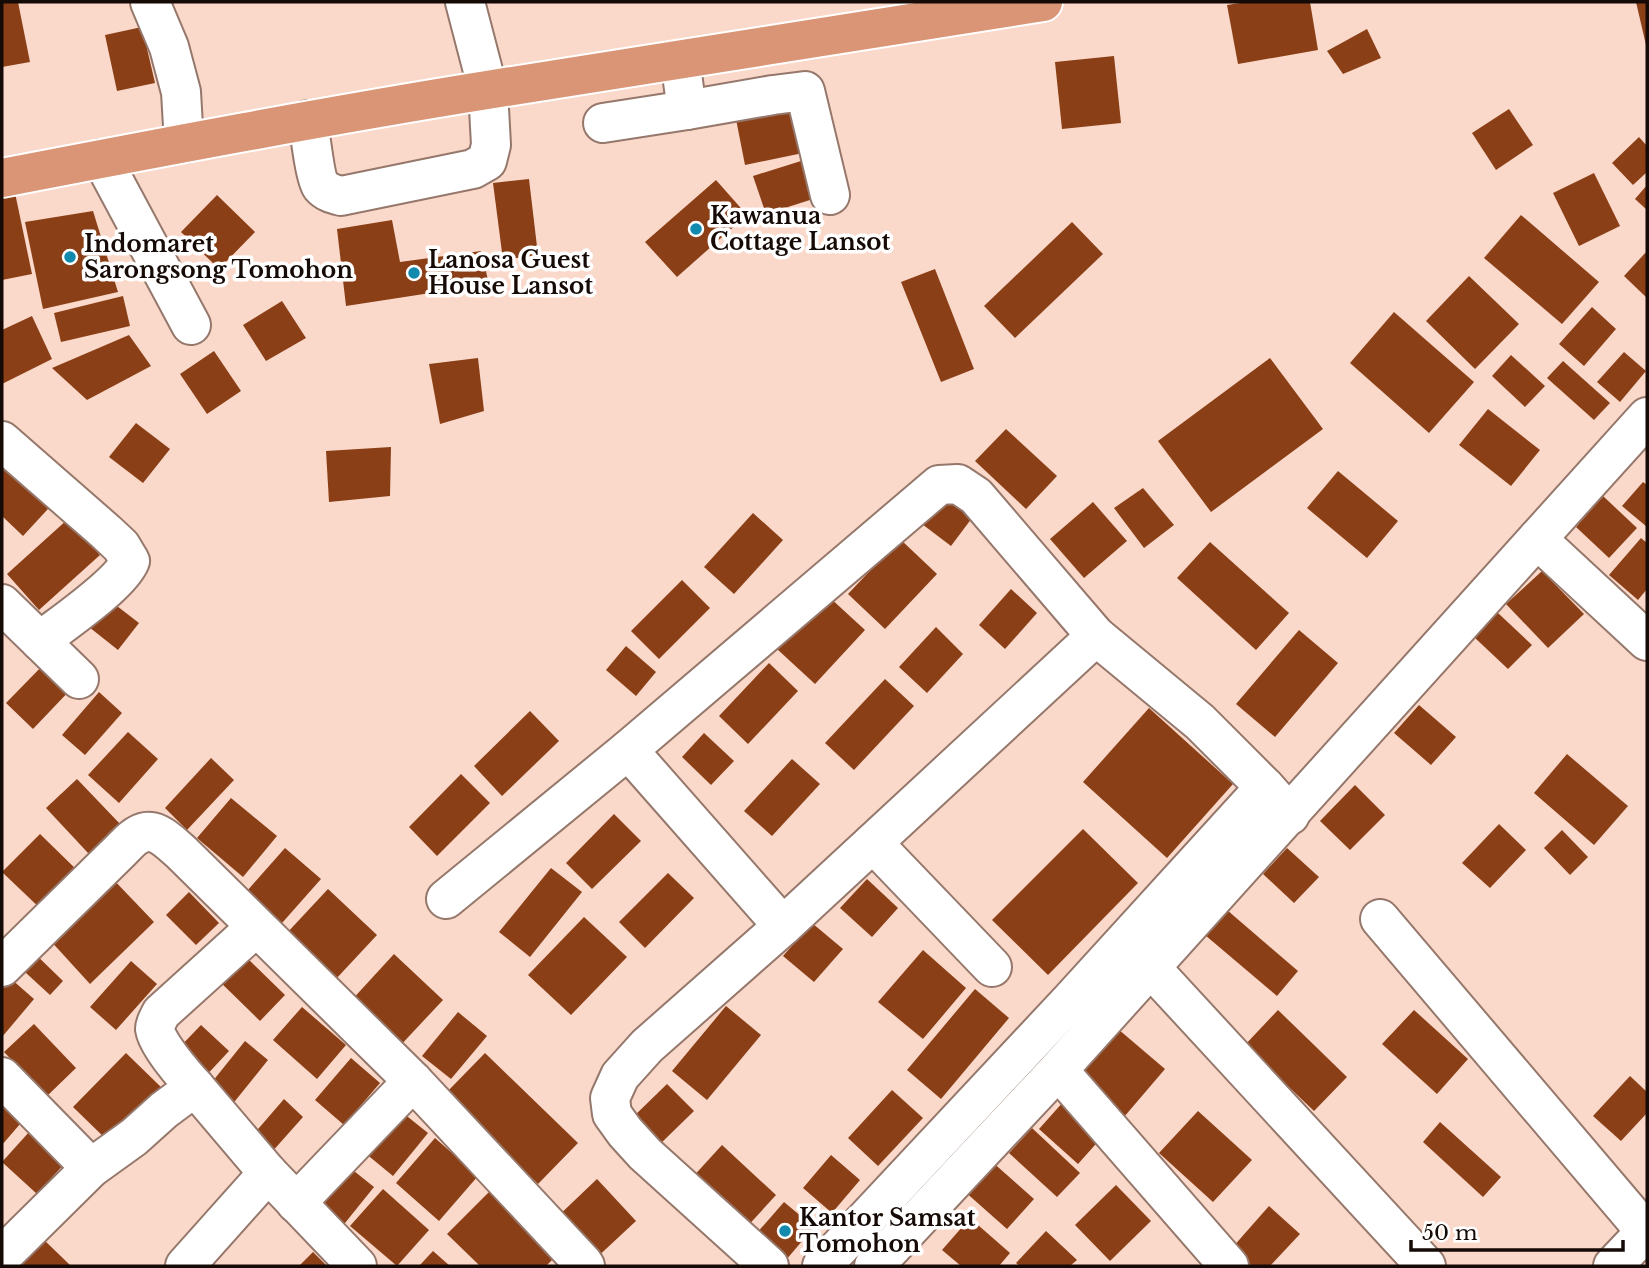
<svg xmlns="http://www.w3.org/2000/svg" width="1649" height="1268" font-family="'Libre Baskerville',serif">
  <rect width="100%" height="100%" fill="#fad9ca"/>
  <g fill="#8b3f16">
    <polygon points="2,2 18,2 30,62 2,67"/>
    <polygon points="1247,2 1310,2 1318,50 1238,64 1227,5"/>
    <polygon points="1636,2 1647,2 1647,45 1646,45"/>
    <polygon points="142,27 155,83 117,91 105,35"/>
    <polygon points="1367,29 1381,58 1343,74 1327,51"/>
    <polygon points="1114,56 1121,123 1062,129 1055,62"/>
    <polygon points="792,97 803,153 745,165 734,109"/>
    <polygon points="1509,109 1533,145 1496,170 1472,133"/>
    <polygon points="1639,137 1647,146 1647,172 1633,185 1612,163"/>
    <polygon points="801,161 813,199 766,214 753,176"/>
    <polygon points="1594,173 1620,226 1579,246 1553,193"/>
    <polygon points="529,179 538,255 503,260 493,183"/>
    <polygon points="716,180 747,215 677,277 645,242"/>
    <polygon points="1647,185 1647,210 1635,199"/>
    <polygon points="14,188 32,274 2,280 2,191"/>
    <polygon points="217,195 255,232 219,269 181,232"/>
    <polygon points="93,211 118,292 43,309 25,222"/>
    <polygon points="1521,215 1599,282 1562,324 1484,258"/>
    <polygon points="392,220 400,262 481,251 489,284 346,306 337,229"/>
    <polygon points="1072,222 1103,254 1015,338 984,306"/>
    <polygon points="1647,251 1647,298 1624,276"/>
    <polygon points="935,269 974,369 941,382 901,282"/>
    <polygon points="1469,276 1519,324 1475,369 1426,321"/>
    <polygon points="123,296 130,326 61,342 54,313"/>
    <polygon points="282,301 306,338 266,361 243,325"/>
    <polygon points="1592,307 1616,329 1584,366 1559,344"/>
    <polygon points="1394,312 1474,382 1429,433 1350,363"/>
    <polygon points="32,316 52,359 2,384 2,330"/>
    <polygon points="129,335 151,366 87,400 52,368"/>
    <polygon points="214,351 241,391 207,414 180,374"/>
    <polygon points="1624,352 1646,371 1620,402 1597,382"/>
    <polygon points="1511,355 1545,386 1525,407 1492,376"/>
    <polygon points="478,358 484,411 440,424 429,364"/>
    <polygon points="1270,358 1323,429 1211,512 1158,441"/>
    <polygon points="1563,361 1610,403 1594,420 1547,378"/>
    <polygon points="1488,409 1540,450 1511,486 1459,445"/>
    <polygon points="136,423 170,449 143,483 109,457"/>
    <polygon points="1006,429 1057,476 1026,509 975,461"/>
    <polygon points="2,444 59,497 23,536 2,516"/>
    <polygon points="391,447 390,496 329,502 326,451"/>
    <polygon points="1338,471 1398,521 1367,558 1307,508"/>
    <polygon points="1643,482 1647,485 1647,527 1622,506"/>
    <polygon points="1143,488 1174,525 1144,548 1114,508"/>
    <polygon points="946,491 975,514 951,546 922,524"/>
    <polygon points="1603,496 1637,528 1609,558 1576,527"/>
    <polygon points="1093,502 1127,541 1084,578 1050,539"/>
    <polygon points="753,513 783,540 734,594 704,567"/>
    <polygon points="68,519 100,555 39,610 7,574"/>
    <polygon points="1641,538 1647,543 1647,589 1638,600 1609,575"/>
    <polygon points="900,539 937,574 885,629 848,594"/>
    <polygon points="1210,542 1289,613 1256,650 1177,578"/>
    <polygon points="1542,571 1584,614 1548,648 1506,604"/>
    <polygon points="682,580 710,608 659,659 631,631"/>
    <polygon points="1011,589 1037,613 1005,649 979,625"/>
    <polygon points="104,596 139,623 118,650 84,623"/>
    <polygon points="828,596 865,630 815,684 777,649"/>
    <polygon points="1498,613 1532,645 1508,669 1474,637"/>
    <polygon points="936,627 963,654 927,693 899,667"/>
    <polygon points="1299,630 1338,663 1275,737 1236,704"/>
    <polygon points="626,646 656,672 636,696 606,670"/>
    <polygon points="47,661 74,686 33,729 6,703"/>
    <polygon points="769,663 798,691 748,744 719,716"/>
    <polygon points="885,679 914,706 854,770 825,743"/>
    <polygon points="99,692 122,713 85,755 62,735"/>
    <polygon points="1419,705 1456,737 1431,765 1394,733"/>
    <polygon points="1149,708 1233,784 1167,858 1083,782"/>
    <polygon points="530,711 559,741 502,796 474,766"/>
    <polygon points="128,732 158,759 119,803 88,775"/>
    <polygon points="704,733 734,761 711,785 682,757"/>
    <polygon points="1567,754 1628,806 1594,845 1534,793"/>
    <polygon points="211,758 234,780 187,830 165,808"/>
    <polygon points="792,759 820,784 772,836 744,811"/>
    <polygon points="461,774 490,803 437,856 409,827"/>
    <polygon points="77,779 121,825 89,854 46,808"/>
    <polygon points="1355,785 1385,815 1350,850 1320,821"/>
    <polygon points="231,798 277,836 243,877 197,838"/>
    <polygon points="614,814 641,841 592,889 566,863"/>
    <polygon points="1499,824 1526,850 1490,888 1462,863"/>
    <polygon points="1083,829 1138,883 1048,975 992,920"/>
    <polygon points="1562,830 1588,857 1570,875 1544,848"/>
    <polygon points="40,834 81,874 44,912 2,872"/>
    <polygon points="285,848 321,879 282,923 247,891"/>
    <polygon points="1287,848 1319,877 1294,903 1263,874"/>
    <polygon points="551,868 582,892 530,957 499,932"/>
    <polygon points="668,873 694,898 645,948 619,922"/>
    <polygon points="110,876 154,922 90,984 48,938"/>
    <polygon points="867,879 898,908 872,937 840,908"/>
    <polygon points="328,889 377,935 335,980 286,934"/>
    <polygon points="189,892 219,923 196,945 166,915"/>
    <polygon points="1227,910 1298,971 1277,996 1205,935"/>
    <polygon points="584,917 627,957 571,1015 528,975"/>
    <polygon points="812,923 843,949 814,982 783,956"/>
    <polygon points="27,946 63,981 50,995 13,961"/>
    <polygon points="923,950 966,988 923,1039 878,1002"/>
    <polygon points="242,953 285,995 260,1021 216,978"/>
    <polygon points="394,954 443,1000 398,1048 349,1003"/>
    <polygon points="131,961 157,984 116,1030 90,1007"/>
    <polygon points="2,971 34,999 2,1037"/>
    <polygon points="975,989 1009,1018 941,1099 907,1070"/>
    <polygon points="726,1006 761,1035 707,1100 672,1071"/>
    <polygon points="302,1007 346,1045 317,1079 273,1040"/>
    <polygon points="1278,1010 1347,1077 1314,1111 1245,1045"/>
    <polygon points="1414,1010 1468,1059 1437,1094 1382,1044"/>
    <polygon points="458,1012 487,1036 451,1079 422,1056"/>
    <polygon points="34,1024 76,1068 47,1096 4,1052"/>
    <polygon points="201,1025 229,1051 202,1080 174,1053"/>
    <polygon points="1118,1029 1165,1069 1124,1117 1077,1077"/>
    <polygon points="245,1041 268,1060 231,1106 208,1087"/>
    <polygon points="126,1053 163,1089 110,1143 73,1107"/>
    <polygon points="485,1053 578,1143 538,1184 445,1094"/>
    <polygon points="351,1058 380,1083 344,1125 315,1100"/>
    <polygon points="1630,1076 1647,1092 1647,1113 1621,1141 1593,1116"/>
    <polygon points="667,1084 694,1111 657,1147 630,1120"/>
    <polygon points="892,1090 923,1118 878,1166 848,1138"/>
    <polygon points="2,1096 26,1117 2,1145"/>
    <polygon points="284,1099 303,1117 271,1153 252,1136"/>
    <polygon points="1064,1101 1103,1136 1078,1164 1039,1129"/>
    <polygon points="393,1105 428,1133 393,1176 359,1148"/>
    <polygon points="1198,1111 1252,1160 1213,1202 1159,1153"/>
    <polygon points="39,1121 74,1153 37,1194 2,1162"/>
    <polygon points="1440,1122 1501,1177 1483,1197 1423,1142"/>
    <polygon points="1032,1128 1080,1173 1057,1197 1009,1153"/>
    <polygon points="435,1138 478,1176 439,1221 396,1183"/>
    <polygon points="722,1145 776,1195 744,1230 690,1180"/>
    <polygon points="831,1155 860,1180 832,1213 803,1188"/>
    <polygon points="990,1160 1034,1199 1007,1229 963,1190"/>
    <polygon points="344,1163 374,1187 341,1228 311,1203"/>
    <polygon points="597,1179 636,1221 593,1261 554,1220"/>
    <polygon points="1116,1185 1151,1221 1110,1261 1075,1225"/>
    <polygon points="383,1189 429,1230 397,1266 350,1226"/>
    <polygon points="492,1189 558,1254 546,1266 480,1266 447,1234"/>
    <polygon points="784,1202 814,1227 786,1260 756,1234"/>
    <polygon points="1269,1206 1300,1234 1270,1266 1252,1266 1232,1248"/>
    <polygon points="970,1218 1010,1253 999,1266 961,1266 942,1250"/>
    <polygon points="1046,1231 1077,1260 1070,1266 1020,1266 1016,1263"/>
    <polygon points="42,1238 71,1266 15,1266"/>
    <polygon points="433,1251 450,1266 419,1266"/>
    <polygon points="313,1252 327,1266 299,1266"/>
  </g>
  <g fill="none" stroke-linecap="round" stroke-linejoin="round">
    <defs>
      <g id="minor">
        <polyline points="150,2 169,47 181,92 184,143"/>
        <polyline points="687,110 773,95 805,91 830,195"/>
        <path d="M308,120C310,133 315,178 321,186C326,192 333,194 341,196L473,169L487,161L491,145L488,90L465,2"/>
        <polyline points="603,123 687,110 680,60"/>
        <polyline points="102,159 191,325"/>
        <path d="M2,441L106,532L121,546L130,561C120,585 63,623 40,641"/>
        <polyline points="1537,539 1647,641"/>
        <polyline points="2,604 79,679"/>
        <polyline points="628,750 783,926"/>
        <polyline points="873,843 992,967"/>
        <polyline points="446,899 628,750 939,485 958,484 976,496 1096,636 1200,722 1265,787 1290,815"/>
        <polyline points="1380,919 1646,1232"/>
        <path d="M2,967L121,850C126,845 132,838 138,835C155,825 169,842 181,852L413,1081L583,1263L585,1266"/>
        <polyline points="1151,968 1426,1266"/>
        <polyline points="1058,1070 1229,1266"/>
        <polyline points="2,1077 91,1168"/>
        <polyline points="195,1087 268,1173"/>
        <polyline points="296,1203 413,1081"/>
        <path d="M2,1256L91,1168L134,1137L164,1110L195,1087C184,1075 157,1044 155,1029C155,1023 159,1018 161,1013L256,927"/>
        <polyline points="185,1266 268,1173 357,1266"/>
        <polyline points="769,1266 645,1154 625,1132 612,1114 610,1098 620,1076 647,1046 783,926 1096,636"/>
        <polyline points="822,1266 1070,1001 1265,787"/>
        <polyline points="874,1266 1058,1070 1647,417"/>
        <polyline points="1613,1266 1647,1230"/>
      </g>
      <path id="highway" d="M2,178C163,147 325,116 487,90C672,59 858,33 1043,2"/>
    </defs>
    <use href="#minor" stroke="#95786b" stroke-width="42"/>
    <use href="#highway" stroke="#fff" stroke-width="42"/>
    <use href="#minor" stroke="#fff" stroke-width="38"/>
    <use href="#highway" stroke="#d99576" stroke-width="38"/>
  </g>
  <g fill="#128aad" stroke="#fff" stroke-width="2.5">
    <circle cx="696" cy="229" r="7"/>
    <circle cx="70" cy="257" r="7"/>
    <circle cx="414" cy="273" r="7"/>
    <circle cx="785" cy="1231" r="7"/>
  </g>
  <g text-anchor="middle" stroke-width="7" stroke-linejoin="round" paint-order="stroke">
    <g font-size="23" font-weight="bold" fill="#150a06" stroke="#fff" text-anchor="start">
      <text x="710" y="224">Kawanua<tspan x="710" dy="26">Cottage Lansot</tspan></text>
      <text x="84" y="252">Indomaret<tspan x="84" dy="26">Sarongsong Tomohon</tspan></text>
      <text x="428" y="268">Lanosa Guest<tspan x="428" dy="26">House Lansot</tspan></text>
      <text x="799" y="1226">Kantor Samsat<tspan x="799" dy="26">Tomohon</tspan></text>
    </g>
  </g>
  <rect width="1649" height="1268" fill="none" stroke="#150a06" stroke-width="7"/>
  <path d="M1411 1240v10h212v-10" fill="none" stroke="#150a06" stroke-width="3.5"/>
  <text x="1422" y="1240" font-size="21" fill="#150a06" stroke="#ffffff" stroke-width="5" paint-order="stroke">50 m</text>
</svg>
